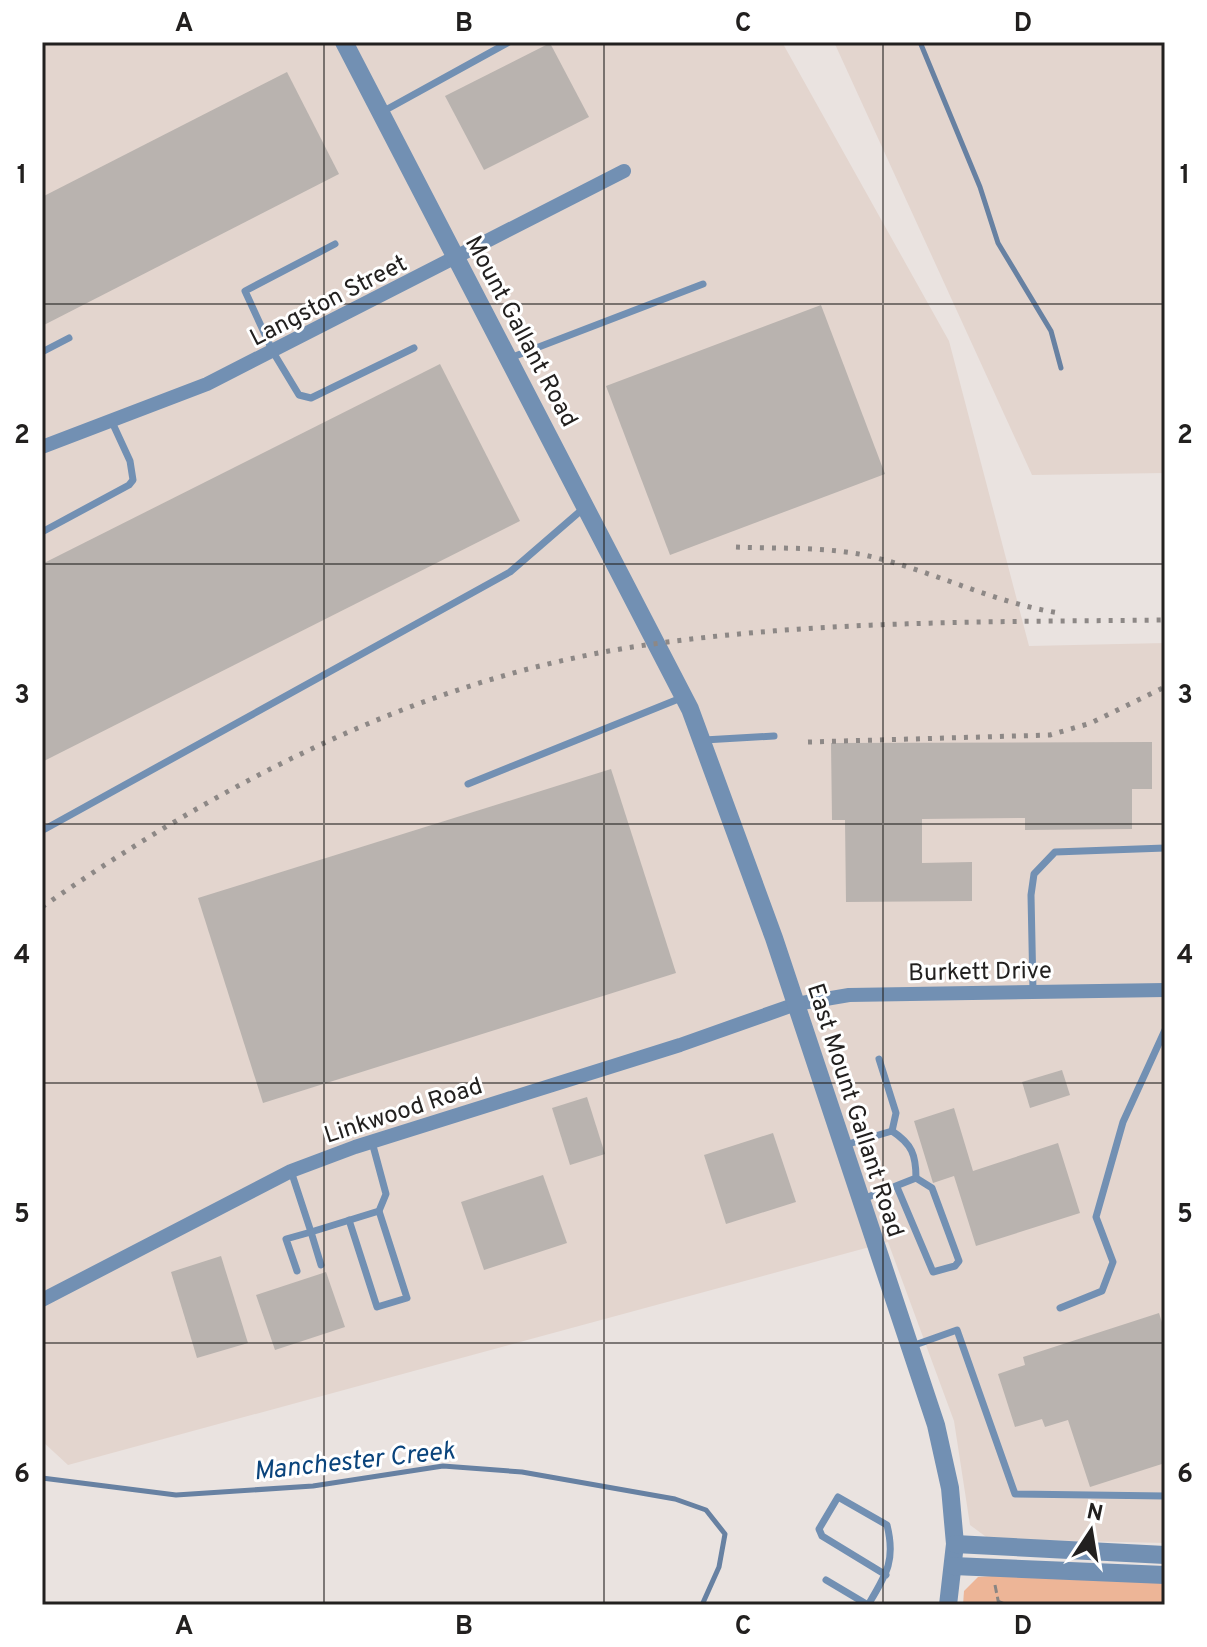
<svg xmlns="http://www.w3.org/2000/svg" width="1207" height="1647" font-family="Overpass,sans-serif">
  <rect width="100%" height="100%" fill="#eae3e0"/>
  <g fill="#e3d5ce">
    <polygon points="42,42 782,42 949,341 1029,646 1165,643 1165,1543 989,1539 970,1525 954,1421 888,1242 68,1465 42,1441"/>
    <polygon points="834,42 1165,42 1165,473 1032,475"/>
  </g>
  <polygon fill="#edb597" points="1005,1575 1165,1582 1165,1605 963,1605 964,1591 978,1577"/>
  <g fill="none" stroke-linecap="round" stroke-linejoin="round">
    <g stroke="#6781a2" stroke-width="5">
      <polyline points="920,42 980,187 998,243 1051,331 1061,368"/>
      <polyline points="42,1478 176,1495 313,1486 443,1466 522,1472 675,1499 706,1510 725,1534 719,1567 702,1605"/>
    </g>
  </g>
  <g fill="#b9b3af">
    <polygon points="550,43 589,117 484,170 445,96"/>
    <polygon points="287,72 339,174 42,326 42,197"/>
    <polygon points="821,305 885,474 670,555 606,386"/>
    <polygon points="440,364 520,521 42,762 42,564"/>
    <polygon points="1152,742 1152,789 1132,789 1132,829 1025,830 1025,818 922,819 922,863 972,862 972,901 846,902 845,820 832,820 831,743"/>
    <polygon points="611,769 676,973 263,1103 198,898"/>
    <polygon points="1062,1070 1070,1095 1030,1108 1022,1082"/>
    <polygon points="587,1097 605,1154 570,1165 552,1108"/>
    <polygon points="954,1108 973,1171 1058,1143 1080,1213 976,1246 954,1176 933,1183 914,1121"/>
    <polygon points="773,1133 796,1202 726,1224 704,1155"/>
    <polygon points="543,1175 567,1243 484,1270 461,1202"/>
    <polygon points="221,1256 248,1343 197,1358 171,1272"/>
    <polygon points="326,1272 345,1327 275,1350 256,1295"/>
    <polygon points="1159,1313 1165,1332 1165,1463 1090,1487 1068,1420 1045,1427 1042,1419 1015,1427 998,1374 1025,1365 1023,1357"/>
  </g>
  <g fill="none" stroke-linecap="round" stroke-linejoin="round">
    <g stroke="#898583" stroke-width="3" stroke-dasharray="8 4" stroke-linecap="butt">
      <polyline points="995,1585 999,1605"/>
      <polyline points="998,1601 1007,1605"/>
      <polyline points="1164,1605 1165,1605"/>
    </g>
    <g stroke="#7290b3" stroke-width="7">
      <polyline points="382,112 509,42"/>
      <polyline points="335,244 245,291 273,352 299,395 311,398 414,348"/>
      <polyline points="42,352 69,338"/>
      <polyline points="510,358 703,284"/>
      <polyline points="42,532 129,485 133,480 130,461 112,422"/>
      <polyline points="704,740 774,736"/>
      <polyline points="468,784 681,698"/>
      <polyline points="45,829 510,572 585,507"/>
      <polyline points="1033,991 1031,895 1034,874 1055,852 1165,848"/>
      <polyline points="879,1059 896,1113 892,1131"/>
      <path d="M845,1145L892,1131C912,1144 916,1155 916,1178L863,1199"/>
      <polyline points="291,1171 311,1232 379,1211 386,1194 372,1142"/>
      <polyline points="897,1187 933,1272 955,1266 959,1261 932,1188 916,1178"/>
      <polyline points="349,1220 377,1307 407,1298 379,1211"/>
      <polyline points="297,1271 286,1239 311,1232 321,1265"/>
      <polyline points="1060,1308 1102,1291 1113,1262 1096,1217 1123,1122 1165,1030"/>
      <polyline points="912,1346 957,1330 1015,1494 1165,1496"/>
      <path d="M826,1580L868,1605C886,1575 896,1561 887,1525L838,1497L819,1529L822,1536L886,1575"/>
    </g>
    <g stroke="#7290b3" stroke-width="14">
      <polyline points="42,447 207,384 624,171"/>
      <polyline points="42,1300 291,1171 355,1147 680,1045 796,1004 849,995 1165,990"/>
    </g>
    <g stroke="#7290b3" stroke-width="18">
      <polyline points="344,42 690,709 774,938 936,1425 950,1488 955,1544 948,1605"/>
      <polyline points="955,1544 1165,1555"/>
      <polyline points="953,1566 1165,1575"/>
    </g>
    <g stroke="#8d8886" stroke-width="5" stroke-dasharray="4 8" stroke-linecap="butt">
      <path d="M736,547C782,549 832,546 877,558C939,574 996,603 1059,613"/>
      <polyline points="808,742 1050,735 1091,723 1165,687"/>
      <path d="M42,907C224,781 424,677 646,645C818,620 992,622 1165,620"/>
    </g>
  </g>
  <path fill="none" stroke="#22201f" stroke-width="2" stroke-opacity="0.55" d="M324,42V1605M604,42V1605M883,42V1605M42,304H1165M42,564H1165M42,824H1165M42,1083H1165M42,1343H1165"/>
  <g text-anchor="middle" stroke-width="6" stroke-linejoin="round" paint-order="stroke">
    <g font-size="24" fill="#22201f" stroke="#fff">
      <text transform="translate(328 300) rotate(-27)" y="8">Langston Street</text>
      <text transform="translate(522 331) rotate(62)" y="8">Mount Gallant Road</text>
      <text transform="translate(980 971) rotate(-1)" y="8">Burkett Drive</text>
      <text transform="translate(403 1110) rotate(-18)" y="8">Linkwood Road</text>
      <text transform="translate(856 1110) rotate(72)" y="8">East Mount Gallant Road</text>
    </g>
    <g font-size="26" font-style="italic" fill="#0a447c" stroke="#fff">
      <text transform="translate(354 1460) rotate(-6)" y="9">Manchester Creek</text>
    </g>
  </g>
  <rect width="1207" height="1647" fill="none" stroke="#ffffff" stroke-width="88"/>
  <g transform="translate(1091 1531) rotate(12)" stroke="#ffffff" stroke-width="6" paint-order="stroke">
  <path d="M0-6L14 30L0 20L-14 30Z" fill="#22201f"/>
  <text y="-12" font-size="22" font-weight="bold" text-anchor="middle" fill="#22201f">N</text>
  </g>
  <rect x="44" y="44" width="1119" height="1559" fill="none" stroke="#22201f" stroke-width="3"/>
  <g font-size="26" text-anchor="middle" font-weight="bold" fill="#22201f">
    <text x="184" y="31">A</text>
    <text x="464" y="31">B</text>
    <text x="743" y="31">C</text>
    <text x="1023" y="31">D</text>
    <text x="22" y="183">1</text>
    <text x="1185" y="183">1</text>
    <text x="22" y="443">2</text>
    <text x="1185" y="443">2</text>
    <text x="22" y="703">3</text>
    <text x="1185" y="703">3</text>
    <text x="22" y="963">4</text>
    <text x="1185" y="963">4</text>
    <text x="22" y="1222">5</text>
    <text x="1185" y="1222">5</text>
    <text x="22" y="1482">6</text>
    <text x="1185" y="1482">6</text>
    <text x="184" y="1634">A</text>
    <text x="464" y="1634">B</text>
    <text x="743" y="1634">C</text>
    <text x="1023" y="1634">D</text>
  </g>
</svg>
